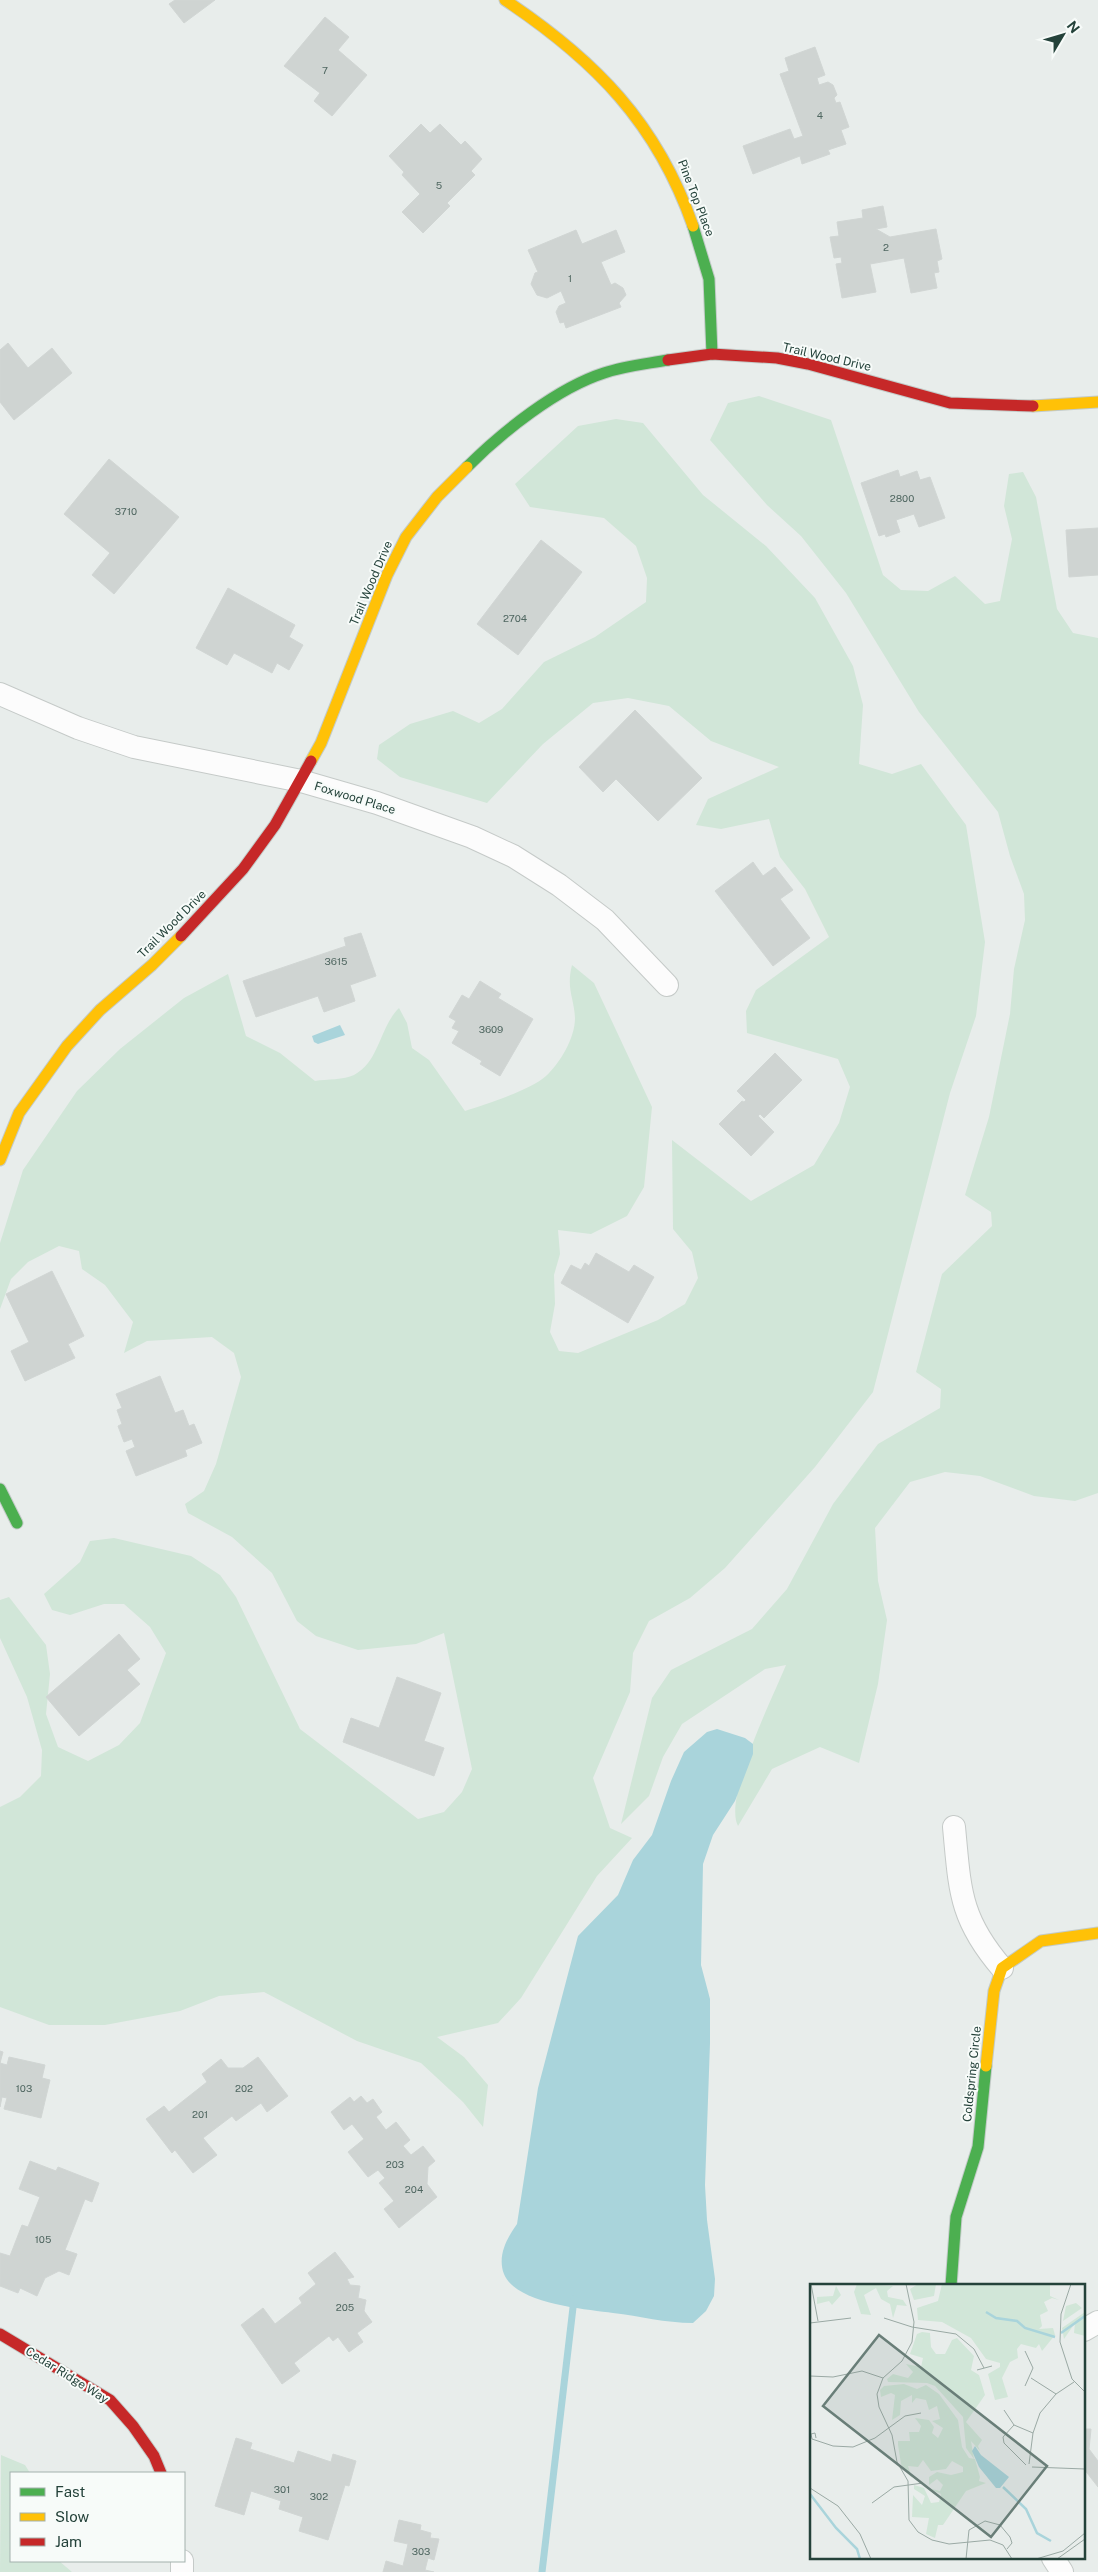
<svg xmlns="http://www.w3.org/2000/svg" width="1098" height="2572" font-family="'Public Sans',sans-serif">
  <rect width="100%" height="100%" fill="#e8edeb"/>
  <g fill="#d1e6d8">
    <path d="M759,396L831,420L883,575L901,590L928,591L955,576L985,604L1000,601L1012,539L1004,506L1009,474L1023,472L1036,497L1057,609L1073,633L1098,638V1493L1075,1501L1034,1496L980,1476L945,1472L910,1482L875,1528L878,1581L887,1620L878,1684L859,1763L820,1747L772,1769L738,1826C723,1797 773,1697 786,1665L765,1669L682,1724L663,1757L649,1796L621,1824L652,1698L671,1670L752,1629L787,1589L833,1504L878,1444L940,1408L941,1389L916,1372L942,1274L992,1226L991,1212L965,1195L989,1117L1010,1014L1014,969L1025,920L1024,894L1010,856L998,812L919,712L846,593L801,536L767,505L710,440L728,403Z"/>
    <path d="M616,419L643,423L703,495L766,546L815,598L853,666L863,705L859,764L892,774L921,764L966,825L985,942L976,1016L950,1093L873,1392L815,1467L725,1568L690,1598L649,1621L633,1653L630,1692L593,1778L610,1828L632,1838L597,1876L521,1998L498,2023L437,2037L464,2057L488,2085L483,2127L463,2102L421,2063L357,2041L264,1992L219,1996L180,2011L105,2025H49L0,2007V1807L20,1797L41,1776L42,1750L27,1697L0,1638V1600L9,1597L46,1645L50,1674L46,1714L58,1747L88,1761L119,1745L140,1723L166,1653L150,1627L124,1604H104L70,1615L52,1610L44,1594L80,1562L90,1541L114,1538L191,1556L220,1575L236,1597L300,1729L418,1819L444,1812L462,1792L472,1769L444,1633L416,1644L358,1650L316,1636L297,1621L272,1573L232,1537L188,1513L185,1504L204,1491L216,1464L241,1377L234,1353L212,1337L147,1341L124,1353L133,1322L105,1285L82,1269L79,1251L59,1246L28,1262L11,1279L0,1309V1243L23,1170L77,1091L120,1049L184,998L228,974L246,1036L280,1053L315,1081C327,1079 344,1080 354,1075C380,1061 379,1028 399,1008L407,1023L412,1048L429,1060L465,1111C486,1104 531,1090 546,1076C560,1063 575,1038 575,1018C574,997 566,989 572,965L594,983L652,1107L644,1187L627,1216L591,1234L558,1230L560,1254L554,1275L555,1304L550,1332L559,1351L578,1353L658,1320L685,1304L698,1278L692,1252L673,1229L672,1140L751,1201L814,1165L839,1123L850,1087L838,1059L747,1033L746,1011L756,990L829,937L805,889L780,857L769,819L721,829L696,825L708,799L779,767L711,741L669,706L628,698L593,703L543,744L487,803L400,777L377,759L379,745L410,724L453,711L479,723L502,709L544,662L595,637L646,602L647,578L636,546L604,518L530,507L515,484L578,426Z"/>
    <polygon points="1,2455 25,2465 30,2473 11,2473 11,2561 59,2561 72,2572 0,2572"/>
  </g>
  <g fill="#a9d4db">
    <polygon points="340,1025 345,1035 318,1044 314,1042 312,1036"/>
    <path d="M717,1729L745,1738L753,1744V1754L735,1801L713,1835L703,1864L701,1965L710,1999V2043L705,2185L707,2220L715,2279L714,2296L706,2311L693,2323C665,2323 640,2316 613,2313C585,2309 516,2304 504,2274C497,2256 507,2238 517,2224L538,2088L578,1936L618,1895L633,1860L652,1835L671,1781L684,1752L707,1732Z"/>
  </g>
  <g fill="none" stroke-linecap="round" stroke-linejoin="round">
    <polyline stroke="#a9d4db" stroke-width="7" points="542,2572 574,2299"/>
  </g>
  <g fill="#cfd4d2" stroke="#d1d6d4">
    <polygon points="175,0 215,0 184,23 169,4"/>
    <polygon points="325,17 349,37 338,50 367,75 332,116 314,101 320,93 284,66"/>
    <polygon points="815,47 825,75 817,78 819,85 828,82 833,85 837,95 834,98 836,103 840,102 849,127 841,130 846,144 828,150 830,154 802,164 800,156 753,174 743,146 790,129 794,139 803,136 780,74 789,71 785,58"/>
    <polygon points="421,124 430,133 440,124 461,145 465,141 482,159 471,171 475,175 447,203 450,206 423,233 402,212 420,194 402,175 404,172 389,156"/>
    <polygon points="883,206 887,227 876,229 890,237 936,229 942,259 937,261 939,272 934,273 937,288 911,293 904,258 870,264 876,292 842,298 836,264 842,263 841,257 834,258 830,237 839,236 837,222 863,218 862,210"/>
    <polygon points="576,230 582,244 616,230 625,252 601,262 611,285 615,283 623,288 626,295 619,303 621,307 566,328 564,322 560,323 556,312 559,306 566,303 561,291 547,298 537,295 531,284 535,273 538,272 528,250"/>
    <polygon points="8,343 28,368 52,348 72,373 14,420 0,402 0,350"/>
    <polygon points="109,459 179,517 114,594 92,575 110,553 64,514"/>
    <polygon points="898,470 900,477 917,471 920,480 930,477 945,518 919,527 914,514 896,520 900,532 886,537 885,534 879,536 861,483"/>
    <polygon points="1098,528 1098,575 1069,577 1066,530"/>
    <polygon points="541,540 582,572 518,655 477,624"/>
    <polygon points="228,588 295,625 289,637 303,645 289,670 277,663 272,673 234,653 227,665 196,648"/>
    <polygon points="635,710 702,778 658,821 616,779 603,792 579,767"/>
    <polygon points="753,862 763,876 775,867 793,890 780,899 810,938 773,966 715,891"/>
    <polygon points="361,933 376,976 350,985 355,1001 324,1012 318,996 256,1017 243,981 346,946 344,938"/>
    <polygon points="480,981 501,994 498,998 533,1019 500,1076 480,1064 482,1061 452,1043 459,1031 452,1028 456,1021 449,1017 462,995 469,999"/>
    <polygon points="775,1053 802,1080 764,1118 760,1114 758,1116 774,1132 751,1156 719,1124 742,1101 744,1102 746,1100 737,1091"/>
    <polygon points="596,1253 629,1272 634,1265 654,1277 628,1323 561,1283 571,1265 581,1270 585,1263 589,1266"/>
    <polygon points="52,1271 84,1336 68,1344 75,1358 25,1381 11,1351 29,1342 6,1294"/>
    <polygon points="160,1376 175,1413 183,1410 189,1426 194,1424 202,1443 185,1450 187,1456 136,1476 126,1451 135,1447 132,1439 124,1442 118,1426 122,1424 117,1410 122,1408 116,1394"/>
    <polygon points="119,1634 140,1659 127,1670 140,1684 79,1736 46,1697"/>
    <polygon points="397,1677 441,1693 424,1741 444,1748 434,1776 343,1742 351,1718 379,1728"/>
    <polygon points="0,2051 3,2052 0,2063 7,2065 9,2057 45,2065 42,2078 50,2080 41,2118 4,2109 7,2098 2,2097 0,2107"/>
    <polygon points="258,2057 288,2096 267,2112 261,2103 236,2121 232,2116 203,2138 217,2155 193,2173 175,2150 172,2153 146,2119 164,2106 169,2112 207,2082 202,2074 221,2059 228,2068 243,2068"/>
    <polygon points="361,2096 367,2103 373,2099 382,2112 376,2117 386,2130 396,2122 410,2140 403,2146 411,2155 423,2146 435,2161 428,2167 427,2184 437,2197 399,2228 384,2209 394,2201 379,2183 385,2178 378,2170 368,2177 348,2152 364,2139 352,2124 344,2130 331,2112 350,2097 354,2102"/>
    <polygon points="30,2161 56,2171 58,2167 99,2183 92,2202 85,2199 65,2250 77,2254 69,2275 59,2271 45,2278 37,2296 20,2288 18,2293 0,2286 0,2253 10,2256 22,2225 28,2227 40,2197 19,2189"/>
    <polygon points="335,2252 354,2277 347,2279 350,2285 360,2286 358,2298 366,2300 364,2311 372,2322 357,2333 363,2342 349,2352 338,2337 333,2341 329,2336 294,2363 300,2371 282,2384 241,2325 263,2308 275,2324 302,2303 299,2298 316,2284 308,2273"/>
    <polygon points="1084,2429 1091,2429 1089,2449 1098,2461 1098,2487 1084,2469"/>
    <polygon points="236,2438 252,2443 250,2449 294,2463 298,2451 331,2462 333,2454 356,2461 349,2486 345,2485 328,2540 299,2531 303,2517 279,2509 281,2501 251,2491 244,2515 215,2506"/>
    <polygon points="399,2520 421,2525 420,2530 431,2533 430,2538 439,2539 434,2560 428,2558 425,2570 434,2572 383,2572 386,2561 403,2566 408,2544 394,2541"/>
  </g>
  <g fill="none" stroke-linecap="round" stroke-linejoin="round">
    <defs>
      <g id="street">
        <polyline points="0,694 78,728 134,747 301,781 377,803 472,837 513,856 559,885 605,920 667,985"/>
        <path d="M954,1827C960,1889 959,1918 1002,1968"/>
        <polyline points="1084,2330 1098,2322"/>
        <polyline points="1053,2558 1062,2572"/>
        <polyline points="182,2561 182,2572"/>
      </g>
      <g id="fast">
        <polyline points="693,226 709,279 712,354"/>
        <path d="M467,467C502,432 557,388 604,373C625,366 646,364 668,360"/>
        <polyline points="0,1489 17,1523"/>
        <polyline points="951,2286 956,2217 978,2147 986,2066"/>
      </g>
      <g id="slow">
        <path d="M505,0C595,60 657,123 693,226"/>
        <polyline points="1033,406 1098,402"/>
        <polyline points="311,761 321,743 387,575 406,537 437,497 467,467"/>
        <polyline points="0,1160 19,1113 67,1046 100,1010 152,965 181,936"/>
        <polyline points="986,2066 994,1991 1002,1968 1041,1941 1098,1933"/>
      </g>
      <g id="jam">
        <polyline points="668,360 712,354 777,358 808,364 950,403 1033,406"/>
        <polyline points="181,936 243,869 275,825 311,761"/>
        <polyline points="0,2334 110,2400 133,2426 154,2456 161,2473"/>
      </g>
    </defs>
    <use href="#street" stroke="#c5cac8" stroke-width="24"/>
    <use href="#fast" stroke="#c3cbc8" stroke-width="13"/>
    <use href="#slow" stroke="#c3cbc8" stroke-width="13"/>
    <use href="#jam" stroke="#c3cbc8" stroke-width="13"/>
    <use href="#street" stroke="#fcfcfc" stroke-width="22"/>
    <use href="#fast" stroke="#4caf50" stroke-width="11"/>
    <use href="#slow" stroke="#ffc107" stroke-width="11"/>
    <use href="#jam" stroke="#c62828" stroke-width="11"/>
  </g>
  <g text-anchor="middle" stroke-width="4" stroke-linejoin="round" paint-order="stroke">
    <g font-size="10" fill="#506761">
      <text x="325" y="74">7</text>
      <text x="820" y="119">4</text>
      <text x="439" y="189">5</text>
      <text x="886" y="251">2</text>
      <text x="570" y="282">1</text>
      <text x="902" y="502">2800</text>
      <text x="126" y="515">3710</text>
      <text x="515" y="622">2704</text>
      <text x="336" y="965">3615</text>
      <text x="491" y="1033">3609</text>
      <text x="24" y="2092">103</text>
      <text x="244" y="2092">202</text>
      <text x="200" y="2118">201</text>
      <text x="395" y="2168">203</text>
      <text x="414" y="2193">204</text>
      <text x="43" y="2243">105</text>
      <text x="345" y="2311">205</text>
      <text x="282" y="2493">301</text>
      <text x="319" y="2500">302</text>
      <text x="421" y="2555">303</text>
    </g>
    <g font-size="12" fill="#24423a" stroke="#f7fbf9">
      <text transform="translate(696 198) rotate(69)" y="4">Pine Top Place</text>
      <text transform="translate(827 357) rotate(13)" y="4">Trail Wood Drive</text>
      <text transform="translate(371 583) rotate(-67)" y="4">Trail Wood Drive</text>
      <text transform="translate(355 798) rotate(17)" y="4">Foxwood Place</text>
      <text transform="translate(172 924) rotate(-45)" y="4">Trail Wood Drive</text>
      <text transform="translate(972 2074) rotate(-84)" y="4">Coldspring Circle</text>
      <text transform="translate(67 2375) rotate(32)" y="4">Cedar Ridge Way</text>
    </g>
  </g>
  <g transform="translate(810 2284)">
    <rect width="275" height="275" fill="#e8edeb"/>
    <path d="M47,0L83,2L77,7L78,13L93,16L97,22L87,21L83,34L80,20L71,15L66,4L54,11L61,31L51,30L44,8ZM108,0H126L124,12L104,16L100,5ZM132,0H240V12L249,16L242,14L234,18L238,27L230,31L232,42L229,45L243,44L245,51L232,67L229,60L226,64L211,60L207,65L208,74L200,78L192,94L198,113L185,116L178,90L190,83V79L176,75L161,54L132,38L108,36L107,24L128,17ZM26,2L31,11L22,21L19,17L7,20V13L23,12ZM266,19L272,24L253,37L256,22ZM275,28V52L264,49L265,39L254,55L252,44ZM112,48L120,49L121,63L126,70H135L142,56L147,54L164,72L161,86L169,91L175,111L156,138L172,156L168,162L170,167L161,157L164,175L156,164L153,133L125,102L117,99L78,98L77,95L83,90L98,94L103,88L96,80L111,83L113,74L100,70L107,50ZM94,100L107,105L116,101L129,110L148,136L152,163L159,174L165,175L170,193L169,197L176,199L156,207L133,241H128L125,254L116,250L119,234L102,233L103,211L112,221L115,212L104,205V201L114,204L121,219L129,218L131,210L117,204L130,207L133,201L127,195L119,201V193L127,188L141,191L153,188V183L142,177L136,185L121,187L113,176L108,183L98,182L102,194L97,189L91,180L88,161V157H100L99,148H109L111,142L105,134L119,136L124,143L122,149L128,154L133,144L122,137L130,135L127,122L119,126L116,116L106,114L102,119V111L91,117L90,131L82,136L85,111L81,109L71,113L70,106L74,102Z" fill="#d1e6d8"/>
    <path d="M165,162L171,171L199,193L190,204H186L169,183L162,167Z" fill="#a9d4db"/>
    <path fill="none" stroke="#a9d4db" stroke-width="2.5" d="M176,28L186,34L207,37L215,44L245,53M251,49L275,32M193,203L216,225L227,249L241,257M0,210L26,244L47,265L50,275"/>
    <path fill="none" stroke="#9aa9a4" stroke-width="1" d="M1,0L8,37M96,0L104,38L102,58L92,77L73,94L67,110L69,123L82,151L87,178L98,197L99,236L108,248L122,256L139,260L180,256L193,261L202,275M261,0L251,30L250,58L262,95L275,108M74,34L102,43L146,50L164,65L174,84M0,39L41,34M167,86L182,82M0,92L23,93L52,87L73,94M221,94L246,110M215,102L223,84L215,67M194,126L204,141M6,154L5,149L1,150L2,155L23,162L43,163L65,154L95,132L111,129M219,180L223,149L230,129L246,110L264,98M216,181L194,159L193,153L204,141L223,149M222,183L275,185M0,204L28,222L50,250L61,275M62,219L84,203L113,199M156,275L159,246L175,237L190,241L200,253L202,259L197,265M226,275L253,267L275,249M247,275L275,255"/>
    <path fill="#697e78" fill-opacity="0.15" stroke="#697e78" stroke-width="2.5" d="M69,51L237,182L181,253L13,122Z"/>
    <rect width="275" height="275" fill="none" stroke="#24423a" stroke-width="2.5"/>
  </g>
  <rect x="10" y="2472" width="175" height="90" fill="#f7fbf9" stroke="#a3b1ad"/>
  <rect x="20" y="2488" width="25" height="8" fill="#4caf50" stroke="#a3b1ad"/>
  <text x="55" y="2497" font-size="15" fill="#24423a">Fast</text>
  <rect x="20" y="2513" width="25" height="8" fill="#ffc107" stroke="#a3b1ad"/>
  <text x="55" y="2522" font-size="15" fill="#24423a">Slow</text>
  <rect x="20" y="2538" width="25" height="8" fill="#c62828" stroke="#a3b1ad"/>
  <text x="55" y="2547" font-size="15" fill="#24423a">Jam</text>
  <g transform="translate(1063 35) rotate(52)" stroke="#f7fbf9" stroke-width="4" paint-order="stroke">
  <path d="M0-4L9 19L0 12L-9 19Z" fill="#24423a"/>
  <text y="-8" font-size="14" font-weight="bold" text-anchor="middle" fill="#24423a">N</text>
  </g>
</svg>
